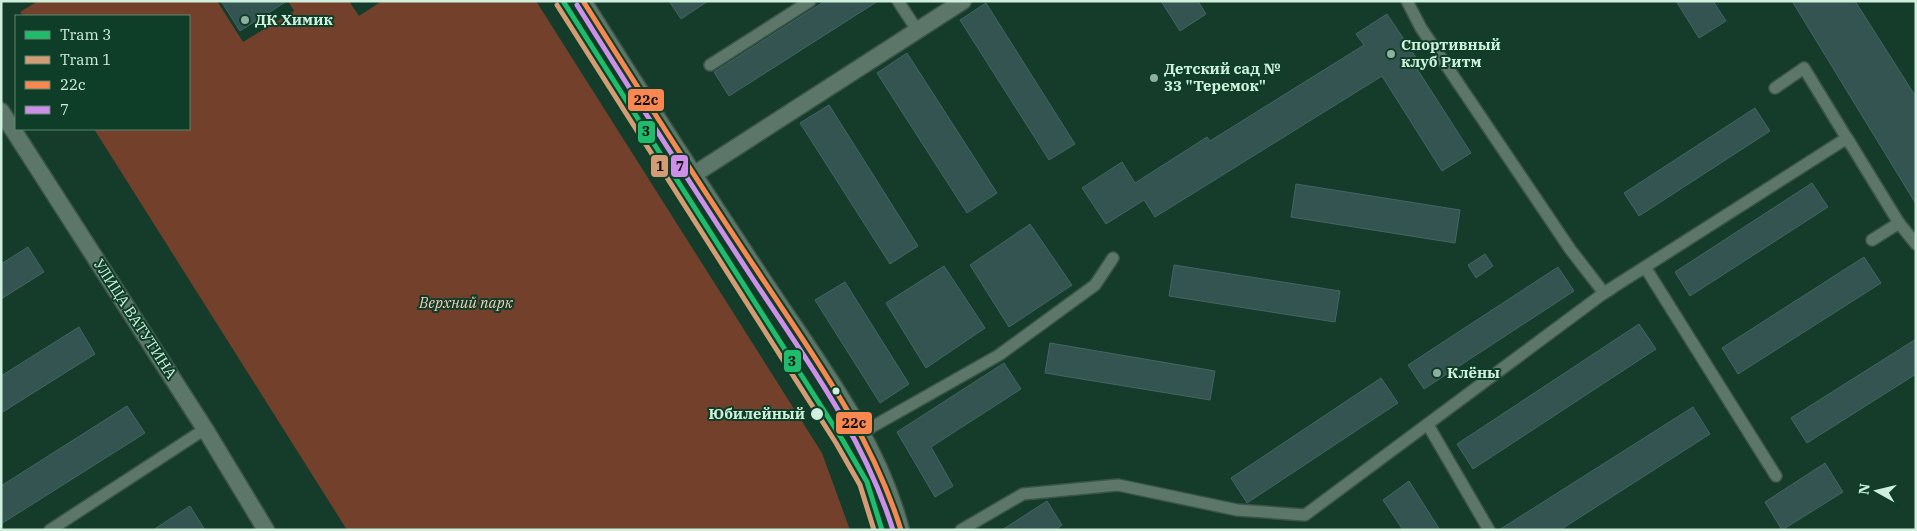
<svg xmlns="http://www.w3.org/2000/svg" width="1917" height="531" font-family="'IBM Plex Serif',serif">
  <rect width="100%" height="100%" fill="#153b2b"/>
  <polygon fill="#73402c" points="38,1 217,1 243,42 294,11 288,1 349,1 359,16 382,1 536,1 822,453 850,530 347,530 94,129 189,129 189,16 23,16 20,12"/>
  <g fill="#335450" stroke="#456562">
    <polygon points="221,1 287,1 240,31"/>
    <polygon points="669,1 708,1 681,19"/>
    <polygon points="825,1 878,1 729,96 714,72"/>
    <polygon points="1161,1 1198,1 1206,14 1180,31"/>
    <polygon points="1676,1 1713,1 1726,21 1699,38"/>
    <polygon points="1792,1 1855,1 1916,97 1916,204"/>
    <polygon points="986,3 1075,144 1049,160 960,20"/>
    <polygon points="1387,14 1419,62 1414,64 1471,153 1442,171 1382,76 1155,217 1144,200 1106,224 1082,188 1122,162 1135,183 1207,137 1210,141 1364,45 1356,34"/>
    <polygon points="907,53 997,193 967,213 877,73"/>
    <polygon points="829,105 918,246 890,264 800,123"/>
    <polygon points="1755,108 1770,131 1639,216 1624,193"/>
    <polygon points="1812,183 1828,207 1690,296 1675,272"/>
    <polygon points="1296,184 1460,210 1455,243 1291,217"/>
    <polygon points="1030,224 1072,285 1009,327 970,265"/>
    <polygon points="28,247 44,272 1,299 1,264"/>
    <polygon points="1485,254 1493,266 1476,278 1468,265"/>
    <polygon points="1864,257 1881,283 1738,374 1722,348"/>
    <polygon points="1174,265 1340,291 1335,322 1169,296"/>
    <polygon points="944,266 985,328 926,368 886,303"/>
    <polygon points="1558,267 1574,291 1424,389 1408,365"/>
    <polygon points="845,282 909,384 880,403 815,300"/>
    <polygon points="1639,324 1656,349 1473,469 1457,444"/>
    <polygon points="79,327 95,354 1,413 1,376"/>
    <polygon points="1916,339 1916,374 1807,443 1791,418"/>
    <polygon points="1050,343 1215,371 1210,400 1045,373"/>
    <polygon points="1004,363 1021,389 931,447 953,486 935,497 897,432"/>
    <polygon points="1381,378 1398,403 1247,503 1231,478"/>
    <polygon points="127,406 145,433 1,524 1,486"/>
    <polygon points="1693,407 1710,434 1560,530 1499,530"/>
    <polygon points="1825,463 1843,492 1782,530 1765,502"/>
    <polygon points="1409,481 1440,530 1403,530 1383,500"/>
    <polygon points="1047,501 1062,525 1055,530 1002,530"/>
    <polygon points="190,506 205,530 153,530"/>
  </g>
  <g fill="none" stroke-linecap="round" stroke-linejoin="round">
    <defs>
      <g id="street">
        <polyline points="898,1 917,30"/>
        <polyline points="1407,1 1421,28 1570,249 1604,293 1611,289"/>
        <polyline points="710,65 810,1"/>
        <polyline points="1775,88 1804,68 1851,145"/>
        <polyline points="1872,240 1899,223"/>
        <polyline points="1639,271 1645,267 1776,476"/>
        <polyline points="1428,425 1489,530"/>
        <polyline points="863,432 999,355 1095,285 1113,258"/>
        <polyline points="50,530 205,429"/>
        <polyline points="961,530 1023,494 1118,485 1237,510 1305,515 1604,293 1847,138 1899,223 1916,244"/>
      </g>
      <g id="secondary">
        <path d="M583,1C642,95 702,188 763,280C815,359 877,437 901,530"/>
        <polyline points="1,111 205,429 266,530"/>
        <polyline points="693,175 963,1"/>
      </g>
    </defs>
    <use href="#street" stroke="#3b5448" stroke-width="14"/>
    <use href="#secondary" stroke="#3b5448" stroke-width="19"/>
    <use href="#street" stroke="#5c7669" stroke-width="11"/>
    <use href="#secondary" stroke="#5c7669" stroke-width="16"/>
    <defs>
      <path id="bus-1" d="M583,1C640,91 697,181 756,269C812,354 870,431 901,530"/>
      <path id="bus-2" d="M577,5C634,96 692,186 751,276C805,358 863,435 893,530"/>
    </defs>
    <use href="#bus-1" stroke="#0e3e27" stroke-width="9"/>
    <use href="#bus-2" stroke="#0e3e27" stroke-width="9"/>
    <use href="#bus-1" stroke="#f88751" stroke-width="5"/>
    <use href="#bus-2" stroke="#ce8fe9" stroke-width="5"/>
    <defs>
      <polyline id="tram-1" points="563,1 842,439 867,482 882,530"/>
      <polyline id="tram-2" points="557,5 836,443 860,485 874,530"/>
    </defs>
    <use href="#tram-1" stroke="#0e3e27" stroke-width="9"/>
    <use href="#tram-2" stroke="#0e3e27" stroke-width="9"/>
    <use href="#tram-1" stroke="#20bc6c" stroke-width="5"/>
    <use href="#tram-2" stroke="#d39c74" stroke-width="5"/>
  </g>
  <g fill="#8fb09e" stroke="#0e3e27" stroke-width="2">
    <circle cx="245" cy="20" r="5"/>
    <circle cx="1391" cy="54" r="5"/>
    <circle cx="1154" cy="78" r="5"/>
    <circle cx="1437" cy="373" r="5"/>
  </g>
  <g fill="#d0efdc" stroke="#0e3e27" stroke-width="2">
    <circle cx="836" cy="391" r="4.5"/>
    <circle cx="817" cy="414" r="7"/>
  </g>
  <g text-anchor="middle" stroke-width="4" stroke-linejoin="round" paint-order="stroke">
    <g font-size="15" font-weight="bold" fill="#d0efdc" stroke="#0e3e27" text-anchor="start">
      <text x="255" y="25">ДК Химик</text>
      <text x="1401" y="50">Спортивный<tspan x="1401" dy="17">клуб Ритм</tspan></text>
      <text x="1164" y="74">Детский сад №<tspan x="1164" dy="17">33 "Теремок"</tspan></text>
      <text x="1447" y="378">Клёны</text>
    </g>
    <g font-size="15" font-style="italic" fill="#f9cabb" stroke="#0e3e27">
      <text x="466" y="308">Верхний парк</text>
    </g>
    <g font-size="15" fill="#d0efdc" stroke="#0e3e27">
      <text transform="translate(135 319) rotate(57)" y="5">УЛИЦА ВАТУТИНА</text>
    </g>
    <g font-size="15" font-weight="bold" fill="#d0efdc" stroke="#0e3e27" text-anchor="end">
      <text x="805" y="419">Юбилейный</text>
    </g>
  </g>
  <g stroke="#0e3e27" stroke-width="2">
    <rect x="627" y="88" width="38" height="24" rx="5" fill="#f88751"/>
    <rect x="637" y="120" width="19" height="24" rx="5" fill="#20bc6c"/>
    <rect x="670" y="154" width="19" height="24" rx="5" fill="#ce8fe9"/>
    <rect x="650" y="154" width="19" height="24" rx="5" fill="#d39c74"/>
    <rect x="783" y="349" width="19" height="24" rx="5" fill="#20bc6c"/>
    <rect x="835" y="411" width="38" height="24" rx="5" fill="#f88751"/>
  </g>
  <g font-size="14" text-anchor="middle" font-weight="bold" fill="#111">
    <text x="646" y="105">22с</text>
    <text x="646" y="136">3</text>
    <text x="680" y="171">7</text>
    <text x="660" y="171">1</text>
    <text x="792" y="366">3</text>
    <text x="854" y="428">22с</text>
  </g>
  <rect width="1917" height="531" fill="none" stroke="#d0efdc" stroke-width="5"/>
  <rect x="15" y="15" width="175" height="115" fill="#0e3e27" stroke="#5c856f"/>
  <rect x="25" y="31" width="25" height="8" fill="#20bc6c" stroke="#5c856f"/>
  <text x="60" y="40" font-size="15" fill="#d0efdc">Tram 3</text>
  <rect x="25" y="56" width="25" height="8" fill="#d39c74" stroke="#5c856f"/>
  <text x="60" y="65" font-size="15" fill="#d0efdc">Tram 1</text>
  <rect x="25" y="81" width="25" height="8" fill="#f88751" stroke="#5c856f"/>
  <text x="60" y="90" font-size="15" fill="#d0efdc">22с</text>
  <rect x="25" y="106" width="25" height="8" fill="#ce8fe9" stroke="#5c856f"/>
  <text x="60" y="115" font-size="15" fill="#d0efdc">7</text>
  <g transform="translate(1877 491) rotate(278)" stroke="#0e3e27" stroke-width="4" paint-order="stroke">
  <path d="M0-4L9 19L0 12L-9 19Z" fill="#d0efdc"/>
  <text y="-8" font-size="14" font-weight="bold" text-anchor="middle" fill="#d0efdc">N</text>
  </g>
</svg>
